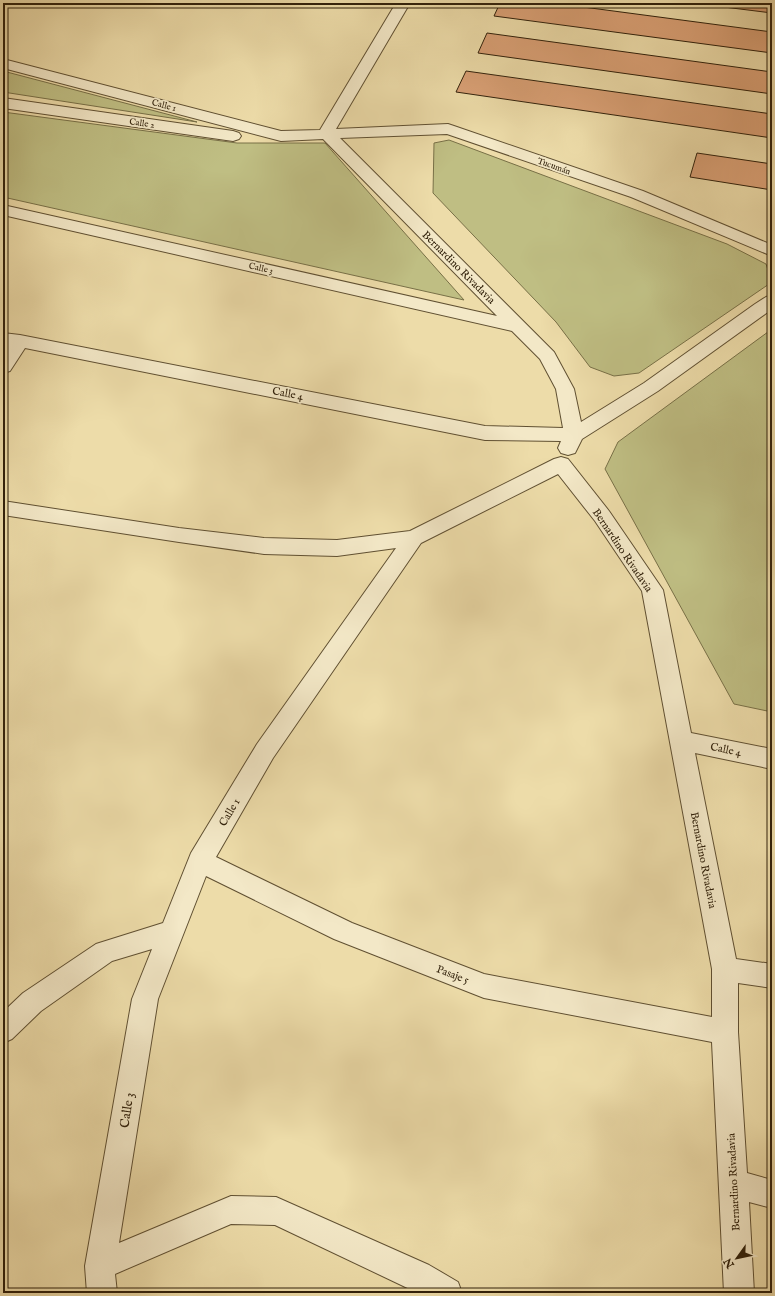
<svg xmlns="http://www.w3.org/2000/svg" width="775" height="1296" font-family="'IM FELL English',serif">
  <rect width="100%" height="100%" fill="#eddca9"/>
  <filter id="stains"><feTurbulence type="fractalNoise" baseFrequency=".005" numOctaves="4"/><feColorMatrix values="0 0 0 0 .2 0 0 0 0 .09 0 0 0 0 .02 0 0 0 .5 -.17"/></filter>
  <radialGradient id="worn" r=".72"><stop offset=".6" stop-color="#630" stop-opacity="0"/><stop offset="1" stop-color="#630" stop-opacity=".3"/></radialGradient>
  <g fill="#bfbe83" stroke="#787047">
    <polygon points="3,71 197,122 3,92"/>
    <polygon points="3,112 237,143 325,143 464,300 3,197"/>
    <polygon points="449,140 727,244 766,264 772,282 639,373 614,376 590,367 556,322 433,193 434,143"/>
    <polygon points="772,329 772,712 734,704 605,469 618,442"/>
  </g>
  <g fill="#d9a075" stroke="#31210b">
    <polygon points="500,3 553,3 772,32 772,53 494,16"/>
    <polygon points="692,3 772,3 772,13"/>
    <polygon points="487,33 772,72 772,94 478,53"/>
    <polygon points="466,71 772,114 772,138 456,92"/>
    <polygon points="697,153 772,164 772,190 690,177"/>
  </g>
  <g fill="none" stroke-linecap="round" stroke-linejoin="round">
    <defs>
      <g id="minor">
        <polygon points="396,3 410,3 336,129 448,124 454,126 643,191 772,245 772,256 631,197 447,134 340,138 554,352 574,389 581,422 644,383 755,304 766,297 772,295 772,309 658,391 582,439 575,453 568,455 561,453 558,448 561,441 485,440 25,348 10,371 3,373 3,353 8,345 3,345 3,333 20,335 485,426 563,428 556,389 540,359 512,331 3,215 3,205 497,316 323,139 281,141 3,68 3,59 281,131 320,130"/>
        <polygon points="3,98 233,131 239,133 241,136 239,139 233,141 3,108"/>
        <path d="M561,457L568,459L609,511L663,590L691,733L772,749V769L695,753L736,959L772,964V988L738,983V1032L747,1173L772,1180V1208L749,1202L754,1293H724L712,1042L484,998L334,939L206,876L158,999L119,1243L231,1196L276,1197L429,1265L458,1282L462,1293H418L275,1225L231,1224L115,1274L117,1293H87L85,1266L132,999L152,949L112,961L41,1011L12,1039L3,1043V1012L23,993L96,944L163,923L191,853L257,744L396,548L337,556L264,554L179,542L3,515V501L179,528L264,538L337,540L410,531L554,459ZM558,474L595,521L642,591L712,969V1017L484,974L352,923L216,857L273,758L421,543Z"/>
      </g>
    </defs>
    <use href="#minor" stroke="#605032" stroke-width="2"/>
    <use href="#minor" fill="#f3e8c7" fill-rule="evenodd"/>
  </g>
  <g text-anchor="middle" stroke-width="3.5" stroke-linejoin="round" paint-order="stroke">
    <g font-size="9" fill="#31210b" stroke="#f3e8c7">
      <text transform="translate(164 105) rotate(15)" y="3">Calle 1</text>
      <text transform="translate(142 123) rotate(8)" y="3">Calle 2</text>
      <text transform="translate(554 166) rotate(19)" y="3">Tucumán</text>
      <text transform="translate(261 268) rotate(13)" y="3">Calle 3</text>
    </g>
    <g font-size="11" fill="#31210b" stroke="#f3e8c7">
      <text transform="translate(459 267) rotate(45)" y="4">Bernardino Rivadavia</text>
      <text transform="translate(288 393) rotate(11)" y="4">Calle 4</text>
      <text transform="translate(623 550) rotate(56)" y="4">Bernardino Rivadavia</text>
      <text transform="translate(726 749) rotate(12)" y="4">Calle 4</text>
      <text transform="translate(229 812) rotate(-59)" y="4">Calle 1</text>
      <text transform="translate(704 860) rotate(79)" y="4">Bernardino Rivadavia</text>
      <text transform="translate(453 974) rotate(21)" y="4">Pasaje 5</text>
      <text transform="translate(733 1182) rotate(-93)" y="4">Bernardino Rivadavia</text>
    </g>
    <g font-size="13" fill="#31210b" stroke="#f3e8c7">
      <text transform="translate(126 1110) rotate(-81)" y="5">Calle 3</text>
    </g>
  </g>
  <rect width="775" height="1296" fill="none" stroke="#eddca9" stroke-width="16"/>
  <rect x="4" y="4" width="767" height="1288" fill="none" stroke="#31210b" stroke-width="2"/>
  <rect x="8" y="8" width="759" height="1280" fill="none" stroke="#31210b"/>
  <g transform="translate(737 1258) rotate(237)" stroke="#f3e8c7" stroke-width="3" paint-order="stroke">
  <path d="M0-3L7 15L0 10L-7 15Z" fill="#31210b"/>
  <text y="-6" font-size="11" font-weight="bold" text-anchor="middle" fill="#31210b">N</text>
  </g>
  <rect width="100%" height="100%" filter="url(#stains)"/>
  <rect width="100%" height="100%" fill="url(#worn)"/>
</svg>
